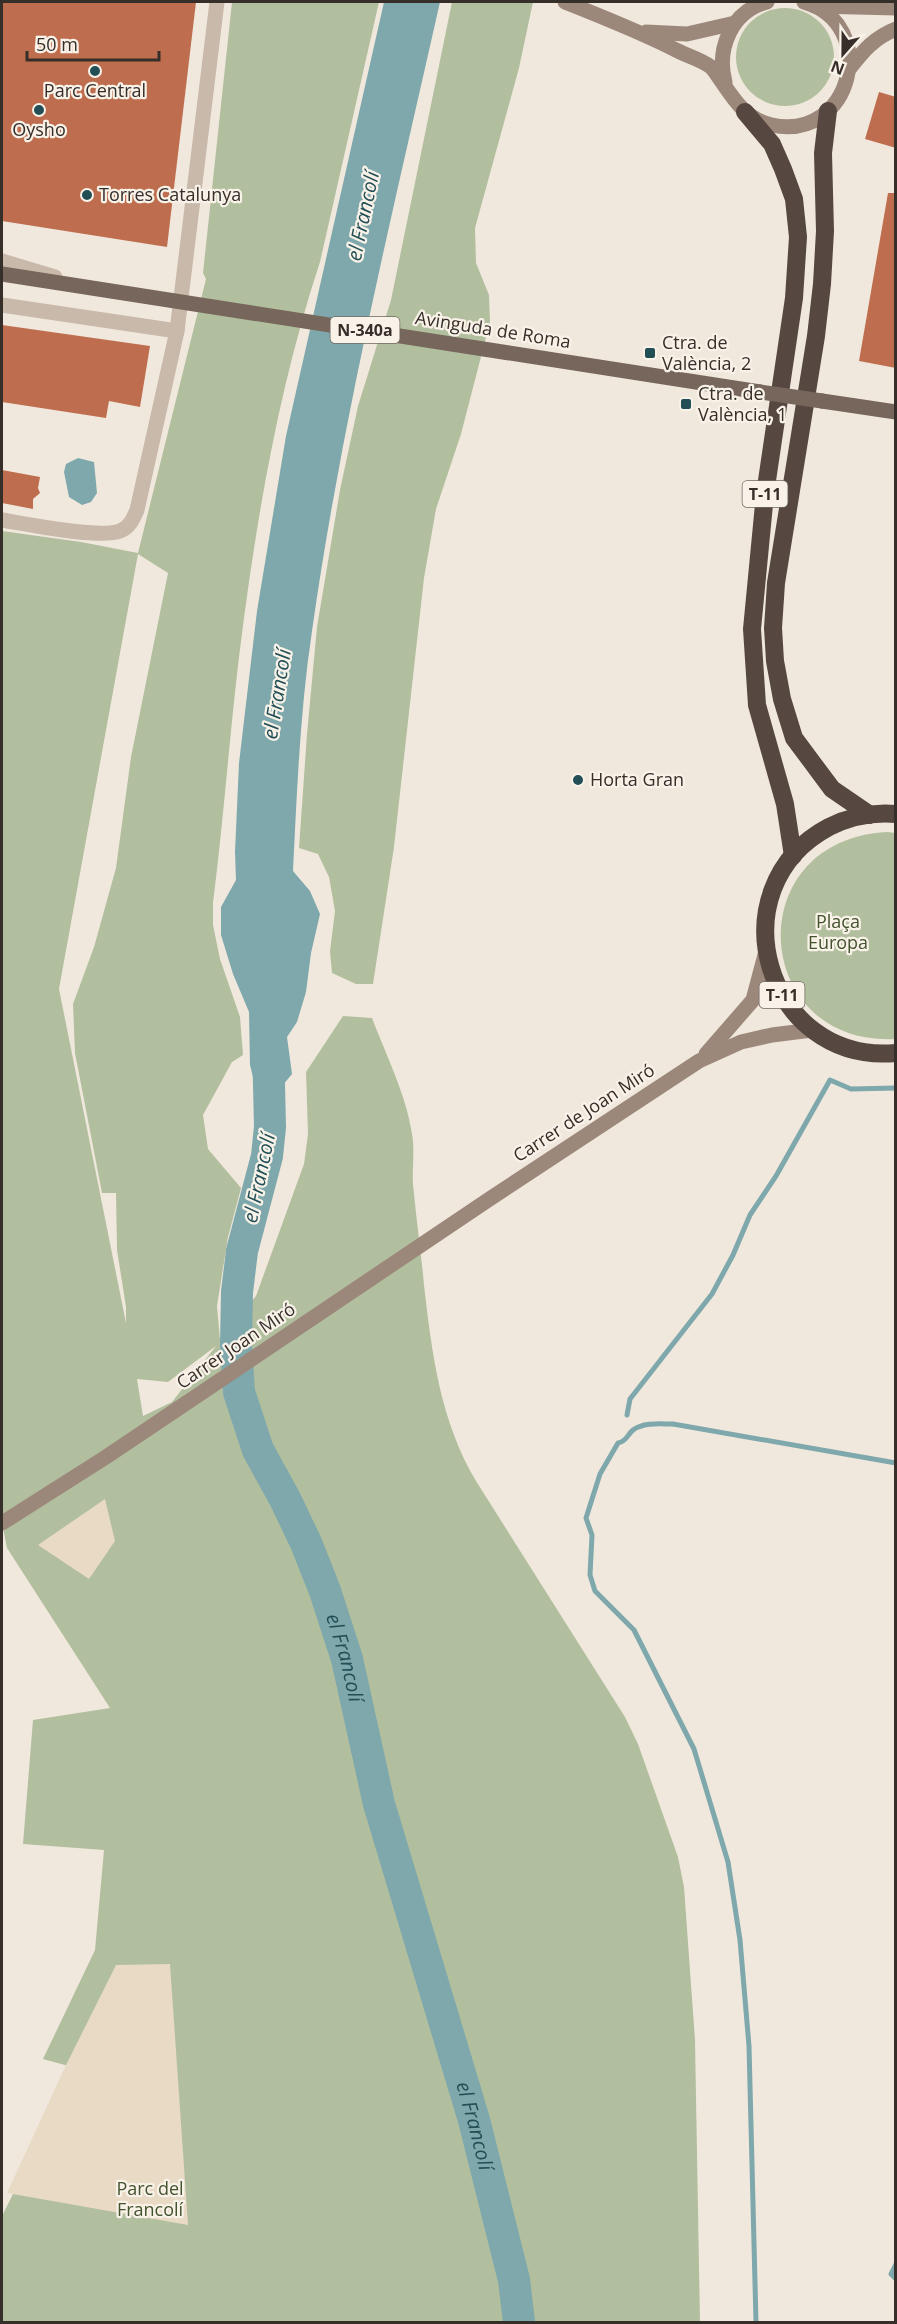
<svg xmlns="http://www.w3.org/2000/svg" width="897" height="2324" font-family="'Open Sans',sans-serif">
  <rect width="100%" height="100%" fill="#f1e8dd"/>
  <g fill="#b2bf9e" fill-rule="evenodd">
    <path d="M232,2H379L320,262C282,377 260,498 244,618C231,713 225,808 213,903V925L220,959L240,1017L243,1055L232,1062L203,1115L208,1149L241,1188L228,1237L217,1306L220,1340L256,1296L304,1164L308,1134L306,1072L343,1016L372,1018C386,1055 406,1094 412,1134C415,1150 412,1168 413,1184C416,1218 421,1251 424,1285C432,1354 440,1420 476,1481L625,1717L638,1744L678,1857L684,1887L695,2040L700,2322H2V2216L76,2068L43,2059L95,1950L104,1850L23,1844L33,1720L110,1708L7,1548L2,1523V531L81,542L138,553L206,279L203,273ZM138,554L168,573L131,757L116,868L94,947L73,1004L75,1053L102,1193H116L117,1250L126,1307V1323L59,989ZM216,1346L172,1402L143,1416L137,1379L168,1382Z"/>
    <polygon points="452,2 533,2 519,68 475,228 476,263 489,295 490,322 461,434 436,509 424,578 394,847 373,984 356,984 332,973 330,951 335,911 329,877 318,854 299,848 307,734 317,627 340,490 358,406 391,300"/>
    <circle cx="785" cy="57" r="49"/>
    <path d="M887,832L896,833V1039C751,1047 737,840 887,832Z"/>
  </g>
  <g fill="#e8dac5">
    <polygon points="105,1499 115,1541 89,1579 38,1545"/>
    <polygon points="170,1964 188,2225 7,2193 66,2065 116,1965"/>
  </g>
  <g fill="#7ea8ac">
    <path d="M384,2H440C393,211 342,419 312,631C300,711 297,791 293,871L310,891L320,914L311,953L306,992L297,1022L287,1037L292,1074L283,1085H255L250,1065L249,1012L233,974L221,935V907L236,880L235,852L239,763L257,611L286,436Z"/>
    <polygon points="78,458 94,462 97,493 91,502 82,505 69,497 64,472 66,464"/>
  </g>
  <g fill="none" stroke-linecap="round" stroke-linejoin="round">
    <g stroke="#7ea8ac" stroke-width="5">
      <polyline points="627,1415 630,1399 712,1294 733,1255 750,1215 776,1176 830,1080 851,1089 896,1088"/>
      <polyline points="896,2264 891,2274 896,2279"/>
      <path d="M756,2322L749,2046L740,1940L728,1862L694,1749L634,1630L595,1591L590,1575L592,1535L586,1518L600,1474L618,1443C627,1441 627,1435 633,1430C644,1422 661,1424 673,1424L896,1463"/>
    </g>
    <path stroke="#7ea8ac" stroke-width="32" id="s1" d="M268,1043L270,1127L267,1156L242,1251L237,1292L236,1345L239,1392L258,1450L285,1499L306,1543L325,1591L347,1659L379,1804L474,2120L514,2280L519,2322"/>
  </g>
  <g fill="#be6e4e">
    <polygon points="2,2 196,2 167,247 2,221"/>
    <polygon points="879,92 896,97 896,148 865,139"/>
    <polygon points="888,193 896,193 896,368 859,361"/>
    <polygon points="2,325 150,346 140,407 109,401 106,418 2,402"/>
    <polygon points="2,470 40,477 38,488 40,493 33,499 33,509 2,503"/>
  </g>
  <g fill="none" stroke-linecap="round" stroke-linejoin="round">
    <g stroke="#c8b9aa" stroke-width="15">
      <polyline points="2,261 55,277"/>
      <polyline points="2,305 177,331"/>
      <path d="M2,520C26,524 100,539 120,531C130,527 133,519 137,510L177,331L217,2"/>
    </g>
    <g stroke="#9c887b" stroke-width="15">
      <path d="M565,2C603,17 641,32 678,51C688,56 702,60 711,67C715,71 718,77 722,82C735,101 747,120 772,125C852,142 881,24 804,2"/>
      <polyline points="815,6 896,8"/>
      <polyline points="646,32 687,34 735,23"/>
      <path d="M850,68C863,51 875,37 896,29"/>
      <path d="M725,82C716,48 732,11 767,2"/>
      <polyline points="706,1054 753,1000 766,951"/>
      <polyline points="2,1523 106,1457 491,1198 699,1061 741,1042 772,1035 812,1030"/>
    </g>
    <g stroke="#77665b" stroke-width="15">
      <polyline points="2,274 760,392"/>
      <polyline points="822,401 896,412"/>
    </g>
    <g stroke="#564841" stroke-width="18">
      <polyline points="828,111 823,153 825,231 822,284 816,336 776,583 773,628 775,661 782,699 794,738 832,789 870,815"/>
      <polyline points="745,112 772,144 783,169 794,199 798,237 794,298 765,494 752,629 757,705 785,804 793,856"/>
      <path d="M896,814C873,812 849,817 829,827C714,888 766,1065 896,1053"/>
    </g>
    <polyline stroke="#77665b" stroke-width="15" points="760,392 822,401"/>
  </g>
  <g fill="#214f55" stroke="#f9f2e9" stroke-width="2">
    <circle cx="95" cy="71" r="6"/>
    <circle cx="39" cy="110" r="6"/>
    <circle cx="87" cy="195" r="6"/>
    <rect x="644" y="347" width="12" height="12" rx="3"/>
    <rect x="680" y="398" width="12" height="12" rx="3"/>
    <circle cx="578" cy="780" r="6"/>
  </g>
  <g text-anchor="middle" stroke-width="4.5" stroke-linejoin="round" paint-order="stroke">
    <g fill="#f9f2e9" stroke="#706963" stroke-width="1.5">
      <rect x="330.5" y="317" width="69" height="26" rx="4.5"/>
      <rect x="742.5" y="481" width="45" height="26" rx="4.5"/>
      <rect x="759.5" y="982" width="45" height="26" rx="4.5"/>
    </g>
    <g font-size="16" font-weight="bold" fill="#362e29">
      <text x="365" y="336">N-340a</text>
      <text x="765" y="500">T-11</text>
      <text x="782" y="1001">T-11</text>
    </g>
    <g font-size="18" fill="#362e29" stroke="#f9f2e9" text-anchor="start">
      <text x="95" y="97" text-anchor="middle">Parc Central</text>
      <text x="39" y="136" text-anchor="middle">Oysho</text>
      <text x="99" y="201">Torres Catalunya</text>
      <text x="662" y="349">Ctra. de<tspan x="662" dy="21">València, 2</tspan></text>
      <text x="698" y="400">Ctra. de<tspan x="698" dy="21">València, 1</tspan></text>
      <text x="590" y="786">Horta Gran</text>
    </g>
    <g font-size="18" fill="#362e29" stroke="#f9f2e9">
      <text transform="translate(493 330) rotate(9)" y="6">Avinguda de Roma</text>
      <text transform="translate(584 1113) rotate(-33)" y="6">Carrer de Joan Miró</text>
      <text transform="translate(236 1346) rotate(-34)" y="6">Carrer Joan Miró</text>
    </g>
    <g font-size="18" fill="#44532e" stroke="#f9f2e9">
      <text x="838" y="928">Plaça<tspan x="838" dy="21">Europa</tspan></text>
      <text x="150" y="2195">Parc del<tspan x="150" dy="21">Francolí</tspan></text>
    </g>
    <g font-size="20" font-style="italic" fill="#214f55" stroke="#f9f2e9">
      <text transform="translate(363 216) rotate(-78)" y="7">el Francolí</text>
      <text transform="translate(277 694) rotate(-81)" y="7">el Francolí</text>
      <text transform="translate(259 1178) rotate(-78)" y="7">el Francolí</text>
      <text dy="7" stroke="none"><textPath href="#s1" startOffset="640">el Francolí</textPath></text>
      <text dy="7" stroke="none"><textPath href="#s1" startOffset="1126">el Francolí</textPath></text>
    </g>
  </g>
  <rect width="897" height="2324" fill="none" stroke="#362e29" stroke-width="6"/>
  <g transform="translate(843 54) rotate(201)" stroke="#f9f2e9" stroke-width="4.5" paint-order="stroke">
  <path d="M0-4.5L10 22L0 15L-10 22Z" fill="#362e29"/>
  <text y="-9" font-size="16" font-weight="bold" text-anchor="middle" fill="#362e29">N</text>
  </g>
  <path d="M27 51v9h132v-9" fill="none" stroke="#362e29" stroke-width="3"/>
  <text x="36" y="51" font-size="18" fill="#362e29" stroke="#f9f2e9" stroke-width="4.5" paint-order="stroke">50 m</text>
</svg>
